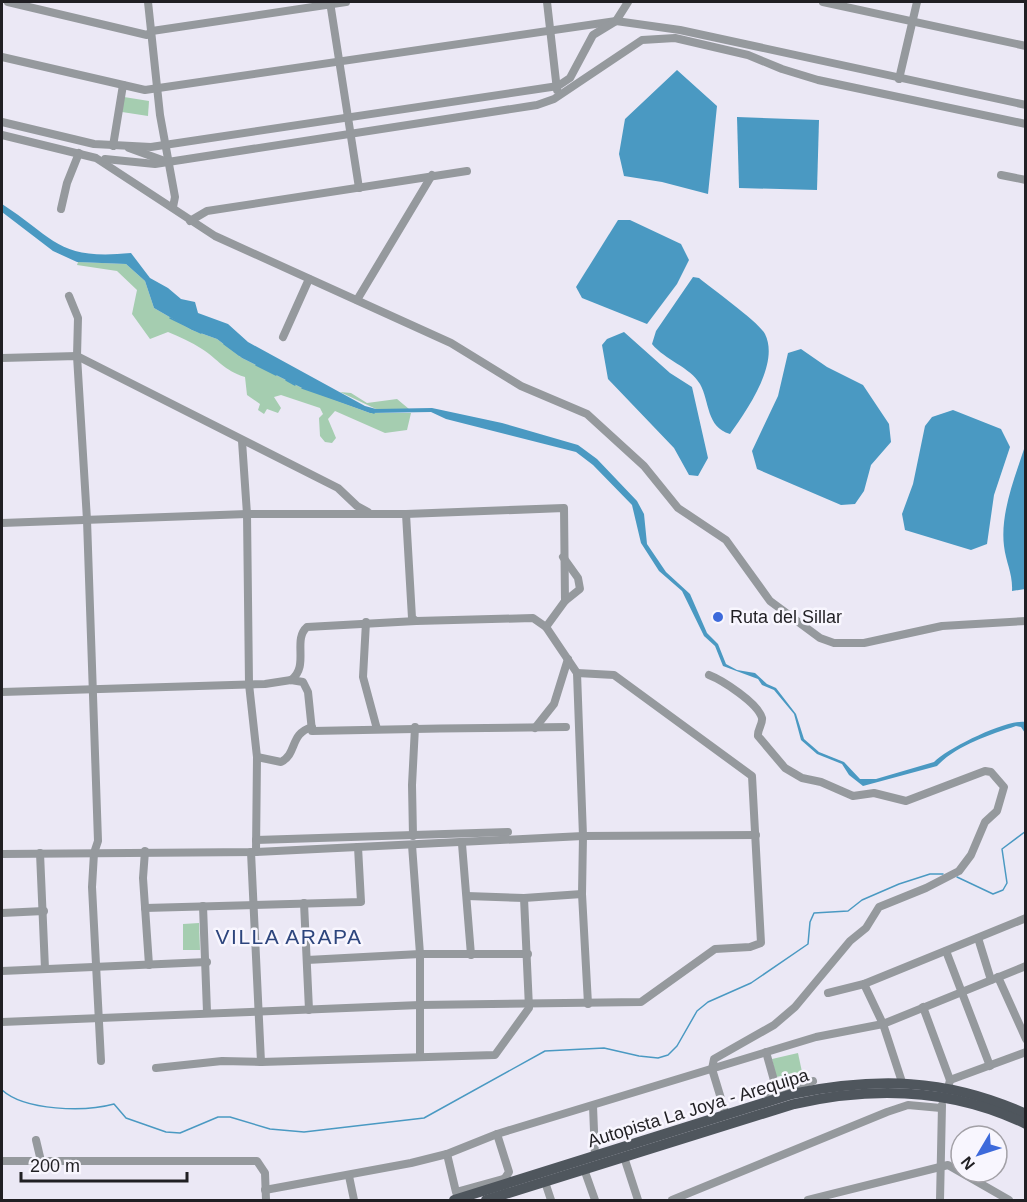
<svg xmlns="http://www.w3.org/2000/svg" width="1027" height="1202" font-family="Helvetica,sans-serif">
  <rect width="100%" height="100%" fill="#ebe8f5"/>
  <g fill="#a5cdb0">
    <polygon points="124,97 149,101 148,116 122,112"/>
    <path d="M78,262L126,264L145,281L154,308L192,330L217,339L242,358L300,387L370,413H411L407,430L385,433L335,411L328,419L336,438L332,443L325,442L320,436L319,418L323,414L320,408L281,395L274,397L281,408L278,413L267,409L264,414L258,410L260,404L247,395L245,377C223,370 219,360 202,349C191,342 180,337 168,332L150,339L132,314L137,290L117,271L77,265Z"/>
    <polygon points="340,392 351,393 367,403 397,399 409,409 376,409"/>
    <polygon points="199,923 200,950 183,950 183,924"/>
    <polygon points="798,1053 802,1072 776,1077 772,1059"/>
  </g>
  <g fill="#4a99c2">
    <polygon points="677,70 717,106 708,194 662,182 624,176 619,154 625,119"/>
    <polygon points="737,117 819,120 817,190 739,188"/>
    <path d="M2,204C57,240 58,260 131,253L150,278L168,288L181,299L195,302L198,313L228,324L248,342L365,406L376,409L432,408L502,423L578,445L597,459L637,501L644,514L647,544L666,572L690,594L707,633L718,644L726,664L737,670L755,673L767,684L776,688L796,714L804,739L819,752L844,762L860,779H876L934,762C948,748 1007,719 1025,722V733L1021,727L1016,726C989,735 957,745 937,766L863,786L849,775L842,764L817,754L801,740L794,714L774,690L762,685L758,679L723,666L715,646L704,636L682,591L659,571L641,543L632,505L593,465L576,452L446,419L431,412L370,413L300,387L242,358L217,339L192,330L154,308L145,281L126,264L77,262L53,251L2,212Z"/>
    <polygon points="618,220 630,220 681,244 689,260 677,284 647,324 582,298 576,287"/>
    <path d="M693,277L699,278C712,289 759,322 765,334C780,364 746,411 730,434C706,427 710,402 700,384C690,367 665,360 652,344L656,331Z"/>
    <polygon points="624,332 670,373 692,387 708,458 698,476 689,475 674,448 608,379 602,345 607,339"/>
    <polygon points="801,349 827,367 863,385 889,424 891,442 871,465 864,491 855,504 841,505 757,469 752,451 778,396 788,353"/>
    <polygon points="953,410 1001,429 1010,447 994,495 987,544 971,550 905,530 902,514 913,484 925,426 932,417"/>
    <path d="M1025,446V589L1012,591C1013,574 1006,563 1004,546C1000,513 1015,477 1025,446Z"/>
  </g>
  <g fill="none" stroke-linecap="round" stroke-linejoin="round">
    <g stroke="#4a99c2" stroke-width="1.5">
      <polyline points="170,318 201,333"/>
      <polyline points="224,344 239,355"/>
      <polyline points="256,365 276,375"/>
      <polyline points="286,380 295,385"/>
      <polyline points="302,388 374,413"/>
      <polyline points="957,877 993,894 1003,890 1007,883 1002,849 1026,831"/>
      <path d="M2,1090C25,1111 85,1112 114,1104L126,1118L166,1132L180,1133L218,1117H230L270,1129L304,1132L424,1118L545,1051L604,1048L639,1056L658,1058L668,1055L677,1046L697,1011L708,1002L751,983L808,944L810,922L814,913L848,911L862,900L899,884L930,874H943"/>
    </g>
    <g stroke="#95999d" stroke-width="8">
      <polyline points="8,2 147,35 152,31 346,2"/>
      <polyline points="148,2 160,115 175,197 173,207"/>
      <polyline points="330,2 359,188"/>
      <polyline points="547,2 557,90"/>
      <polyline points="823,2 1026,46"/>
      <polyline points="2,57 145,90 616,21 680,30 1026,105"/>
      <polyline points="899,79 917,2"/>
      <polyline points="2,122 94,144 151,147 558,86 570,78 593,35 616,21 628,2"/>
      <polyline points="2,135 96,158 215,236 451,343 521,386 587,414 644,466 678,508 726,540 770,601 820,638 834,643 864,643 942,626 1026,621"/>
      <polyline points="113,146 123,85"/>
      <polyline points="129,148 162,160"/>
      <polyline points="105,159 155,164 537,105 554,99 642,40 675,38 748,55 782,69 818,80 1026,124"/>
      <polyline points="1001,175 1026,180"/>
      <polyline points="61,209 67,183 79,153"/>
      <polyline points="190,221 207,211 467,171"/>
      <polyline points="69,296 78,318 77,356 87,520 98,841 94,853 92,887 101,1061"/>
      <polyline points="357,300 432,175"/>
      <polyline points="283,337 309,279"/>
      <polyline points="2,358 77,356 338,488 357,506 368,512"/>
      <polyline points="242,441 247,514 249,684 257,757 256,852"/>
      <polyline points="406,514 412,618 416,621 533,618 546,627 577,673 583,836 582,894 588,1004"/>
      <polyline points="2,523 247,514 406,514 564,508 565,601 546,627"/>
      <polyline points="563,557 578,578 580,589 565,601"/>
      <polyline points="366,622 363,677 377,729"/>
      <path d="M709,675C722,680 758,703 762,718C763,724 757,730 758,736L785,768L802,778L821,782L853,796L874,793L906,801L985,771L991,772L1004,787L997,811L985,822L971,855L959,871L926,888L879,907L866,928L850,941L795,1007L774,1025L714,1059L712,1069L726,1115"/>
      <path d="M291,680C310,666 292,640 307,627L416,621"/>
      <path d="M2,692L265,684L291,680L303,682L308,692L312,731C397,729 481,728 566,727"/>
      <polyline points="535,728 554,704 568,659"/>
      <path d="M257,757L281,762C298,753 289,734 312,727"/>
      <polyline points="413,836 412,785 415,727"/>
      <polyline points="256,840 508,832"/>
      <polyline points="462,844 471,955"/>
      <polyline points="412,845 420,954 420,1056"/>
      <polyline points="145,851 143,878 149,965"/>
      <polyline points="251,852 261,1062"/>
      <polyline points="40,853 45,969"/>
      <polyline points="2,854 256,852 583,836 756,835"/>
      <polyline points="467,896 524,898 582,894"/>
      <polyline points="304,903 309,1010"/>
      <polyline points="203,906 207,1012"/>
      <polyline points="145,908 361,902 358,847"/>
      <polyline points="2,913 44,911"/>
      <polyline points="978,938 991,980"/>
      <polyline points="946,951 990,1066"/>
      <polyline points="307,960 420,954 528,954"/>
      <polyline points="2,971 207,962"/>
      <polyline points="998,977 1026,1039"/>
      <polyline points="864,984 883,1024 902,1082"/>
      <polyline points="828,993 864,984 1026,918"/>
      <polyline points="923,1007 950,1080 947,1093"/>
      <polyline points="2,1022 420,1005 641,1002 715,949 750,947 761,943 752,776 614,675 577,673"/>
      <polyline points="766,1052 777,1091 813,1081"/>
      <polyline points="156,1068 222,1061 261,1062 495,1055 529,1008 524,898"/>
      <polyline points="950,1080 1026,1052"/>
      <polyline points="767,1094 777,1091"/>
      <polyline points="593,1106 595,1156"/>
      <polyline points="497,1134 509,1172 503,1181"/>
      <polyline points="36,1140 41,1161"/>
      <polyline points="447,1154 456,1192 503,1179"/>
      <polyline points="624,1157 638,1200"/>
      <polyline points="2,1161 257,1161 265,1173 266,1200"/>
      <polyline points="584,1169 595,1200"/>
      <polyline points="349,1176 354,1200"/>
      <polyline points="545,1182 551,1200"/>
      <polyline points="265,1190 411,1163 447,1154 497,1134 816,1037 883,1024 1026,966"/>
      <polyline points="672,1200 887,1112 908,1105 941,1108"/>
      <polyline points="808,1200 948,1165 1009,1200"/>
      <polyline points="940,1200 942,1105"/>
    </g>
    <g stroke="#4f565d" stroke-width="10">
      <path d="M454,1200L792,1094C876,1077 947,1078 1026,1114"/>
      <path d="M486,1200L794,1104C873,1086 952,1088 1026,1124"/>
    </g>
  </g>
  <circle fill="#3d6adb" stroke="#f8f6fe" stroke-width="2" cx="718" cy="617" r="6"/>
  <g text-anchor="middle" stroke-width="5" stroke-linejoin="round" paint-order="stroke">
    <g font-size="18" fill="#201f23" stroke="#f8f6fe" text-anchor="start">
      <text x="730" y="623">Ruta del Sillar</text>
    </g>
    <g font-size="18" fill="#201f23" stroke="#f8f6fe">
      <text transform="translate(698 1108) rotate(-17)" y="6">Autopista La Joya - Arequipa</text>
    </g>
    <g font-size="21" letter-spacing="1.5" fill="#2d457d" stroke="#f8f6fe">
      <text x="289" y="944">VILLA ARAPA</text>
    </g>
  </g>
  <rect width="1027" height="1202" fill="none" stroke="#201f23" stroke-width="6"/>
  <g transform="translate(979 1154) rotate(231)"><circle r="28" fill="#f8f6fe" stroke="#a2a0a6" stroke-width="1.5"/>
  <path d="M0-4.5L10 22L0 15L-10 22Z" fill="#3d6adb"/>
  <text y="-9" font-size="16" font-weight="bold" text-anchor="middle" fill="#201f23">N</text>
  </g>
  <path d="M21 1172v9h166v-9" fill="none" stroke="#201f23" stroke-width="3"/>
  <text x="30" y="1172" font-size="18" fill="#201f23" stroke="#f8f6fe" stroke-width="4.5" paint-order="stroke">200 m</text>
</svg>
